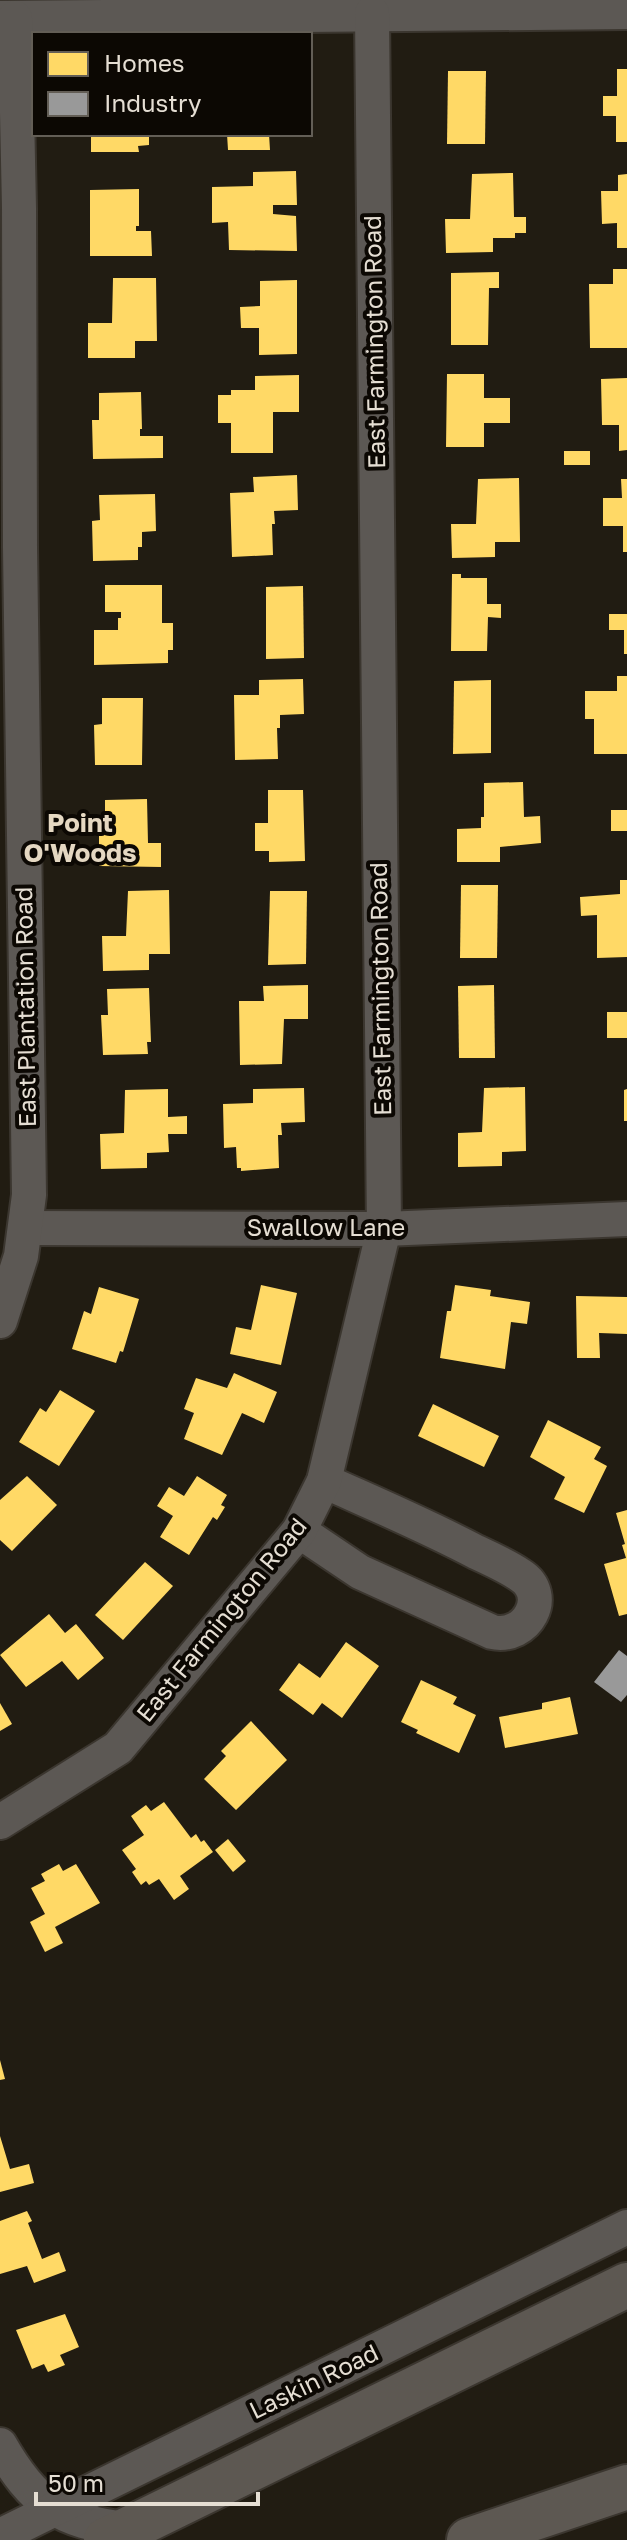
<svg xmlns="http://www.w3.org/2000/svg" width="627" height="2540" font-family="'Golos Text',sans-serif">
  <rect width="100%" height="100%" fill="#211c12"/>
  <g fill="#ffd966">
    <polygon points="617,69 627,69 627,142 616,142 616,116 603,116 603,96 617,96"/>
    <polygon points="448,71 486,71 485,144 447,144"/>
    <polygon points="91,134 149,134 149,145 138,146 139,152 91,152"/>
    <polygon points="227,134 269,134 270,150 228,150"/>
    <polygon points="296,171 297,205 273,205 273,214 296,216 297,251 229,250 228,222 212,223 212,187 253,186 253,172"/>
    <polygon points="513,173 514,217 526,217 526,233 515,233 515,238 493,238 493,252 446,253 445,219 470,219 472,174"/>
    <polygon points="627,174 627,248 617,248 617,223 602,224 601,191 618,191 618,175"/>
    <polygon points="139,189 139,226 136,226 136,231 151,231 152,256 90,256 90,190"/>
    <polygon points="613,269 627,269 627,348 590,348 589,284 613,284"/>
    <polygon points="499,272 499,288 489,288 488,345 451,345 451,273"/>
    <polygon points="113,278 156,278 157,341 135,341 135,358 88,358 88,323 112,323"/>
    <polygon points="297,280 297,354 259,355 259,328 241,328 240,307 260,306 260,281"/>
    <polygon points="447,374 484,374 484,398 510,398 510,423 484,423 484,447 446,447"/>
    <polygon points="299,375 299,412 273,412 273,453 231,453 231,423 218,423 218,395 231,395 231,390 255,390 255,376"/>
    <polygon points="627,378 627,450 619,451 619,425 602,425 601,379"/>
    <polygon points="141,392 142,429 140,429 140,436 163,436 163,458 93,459 92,420 99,420 99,393"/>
    <rect x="564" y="451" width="26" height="14"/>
    <polygon points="297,475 298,510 274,511 275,524 272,524 273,555 232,557 230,493 254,492 253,477"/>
    <polygon points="519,478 520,542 495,542 495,557 452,558 451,524 476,524 478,479"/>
    <polygon points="621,479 627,479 627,552 623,552 623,526 603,526 603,498 622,498"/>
    <polygon points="155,494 156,531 142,532 142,547 138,547 138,560 93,561 92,521 100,520 99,495"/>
    <polygon points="452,574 461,574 461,578 487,578 487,604 501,604 501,618 488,617 487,651 451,651"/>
    <polygon points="105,585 162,585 162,623 173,623 173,650 168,650 168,663 94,665 94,630 118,630 118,618 121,618 121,612 105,612"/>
    <polygon points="303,586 304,658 266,659 266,587"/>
    <polygon points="609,614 627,614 627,654 624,654 624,630 609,630"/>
    <polygon points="617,676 627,676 627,754 594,754 594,719 585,719 585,691 617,691"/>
    <polygon points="303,679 304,714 280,715 280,728 277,728 278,759 235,760 234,695 259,695 259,680"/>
    <polygon points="491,680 491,753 453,754 454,681"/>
    <polygon points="102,698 143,698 142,765 95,765 94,725 102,724"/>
    <polygon points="523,782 524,817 540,816 541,843 500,847 500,862 457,862 457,829 481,828 481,817 484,817 484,783"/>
    <polygon points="268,790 303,790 305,861 269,862 269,851 255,851 255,823 268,823"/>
    <polygon points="147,799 148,843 161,843 161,867 99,866 99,826 105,825 105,800"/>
    <rect x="611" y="810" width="16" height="21"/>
    <polygon points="620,880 627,880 627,957 597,958 597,915 581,916 580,897 620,894"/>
    <polygon points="461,885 498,885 497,958 460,958"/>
    <polygon points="169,890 170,954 149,954 149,970 103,971 102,936 126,936 128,891"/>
    <polygon points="270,891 307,891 306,964 268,965"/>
    <polygon points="308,985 308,1019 284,1019 282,1064 240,1065 239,1001 264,1001 263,986"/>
    <polygon points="494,985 495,1058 459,1058 458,986"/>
    <polygon points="149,988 151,1042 147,1042 148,1054 103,1055 101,1015 108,1015 107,989"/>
    <rect x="607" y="1012" width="20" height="26"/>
    <polygon points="525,1087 526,1151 502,1152 502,1166 458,1167 458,1133 482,1132 484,1088"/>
    <polygon points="304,1088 305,1122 281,1123 282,1135 278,1135 279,1168 241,1171 241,1168 237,1168 236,1147 224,1148 223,1104 253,1103 253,1089"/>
    <polygon points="168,1089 168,1117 187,1116 187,1134 168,1134 169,1152 147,1153 147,1168 101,1169 100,1134 124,1133 125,1090"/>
    <polygon points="627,1089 627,1121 624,1121 624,1090"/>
    <polygon points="261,1285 297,1293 281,1365 230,1354 236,1327 251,1330"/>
    <polygon points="455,1285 491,1290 490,1296 530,1302 527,1324 511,1322 505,1369 440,1358 447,1311 451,1311"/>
    <polygon points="99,1287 139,1299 123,1352 120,1351 116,1363 72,1349 84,1311 91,1314"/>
    <polygon points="576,1296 627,1297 627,1334 599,1333 600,1358 577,1358"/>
    <polygon points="234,1373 277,1392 264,1423 242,1413 222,1455 184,1439 194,1413 184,1409 196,1378 227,1388"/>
    <polygon points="60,1390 95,1411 59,1466 19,1442 40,1408 46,1412"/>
    <polygon points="433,1404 499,1436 484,1467 418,1436"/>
    <polygon points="548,1420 601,1447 594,1459 607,1466 584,1513 554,1499 565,1477 530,1457"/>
    <polygon points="27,1476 57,1505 12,1551 0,1540 0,1500"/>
    <polygon points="197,1476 227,1495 221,1505 225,1507 217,1520 213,1517 189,1555 160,1537 173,1516 157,1506 169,1487 184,1496"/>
    <polygon points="627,1510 627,1614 619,1616 604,1564 626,1558 622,1545 625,1544 616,1513"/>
    <polygon points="145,1562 173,1586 123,1640 95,1615"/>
    <polygon points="49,1614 65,1633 76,1624 104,1658 78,1680 62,1661 26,1687 0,1655"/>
    <polygon points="346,1642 379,1666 342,1718 322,1703 313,1715 279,1690 299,1663 320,1678"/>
    <polygon points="421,1680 457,1697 453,1704 476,1715 459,1753 416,1733 418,1730 401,1722"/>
    <polygon points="570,1697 578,1734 505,1748 499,1717 542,1709 542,1703"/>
    <polygon points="0,1703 12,1724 0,1731"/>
    <polygon points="251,1721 287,1760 236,1810 204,1779 226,1756 221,1751"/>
    <polygon points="164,1802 191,1838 196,1834 201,1842 204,1840 213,1852 180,1876 189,1889 174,1900 159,1879 149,1885 146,1881 141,1885 132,1872 136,1869 122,1850 144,1835 131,1816 146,1805 151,1811"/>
    <polygon points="228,1839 246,1861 233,1872 215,1850"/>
    <polygon points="59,1864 63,1871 76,1864 100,1903 55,1927 63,1943 45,1952 30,1922 45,1914 31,1888 45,1881 41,1874"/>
    <polygon points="0,2060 5,2079 0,2080"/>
    <polygon points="0,2136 10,2169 29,2164 34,2183 0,2192"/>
    <polygon points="27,2211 32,2221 28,2223 42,2259 59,2252 66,2271 34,2283 27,2266 0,2274 0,2221"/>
    <polygon points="65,2314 79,2347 60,2355 65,2365 48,2372 44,2364 32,2369 16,2330"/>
  </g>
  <polygon fill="#999" points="619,1650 627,1656 627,1695 621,1702 594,1682"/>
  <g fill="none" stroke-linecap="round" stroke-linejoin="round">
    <defs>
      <g id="minor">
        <polyline points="0,18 627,12"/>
        <polyline points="26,1228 384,1229 627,1219"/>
        <polyline points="0,1321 21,1256 29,1195 20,547 19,208 15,18"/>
        <path d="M299,1531L360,1572L492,1632C527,1640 552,1595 520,1575C507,1566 491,1559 476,1552C427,1526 375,1504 324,1481"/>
        <polyline points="0,1822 118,1748 299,1531 324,1481 384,1229 372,13"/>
        <path d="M0,2445C33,2503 60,2522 127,2529"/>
        <polyline points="0,2536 627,2227"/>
      </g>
      <g id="major">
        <polyline points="106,2540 627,2285"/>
        <polyline points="469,2540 627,2487"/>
      </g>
    </defs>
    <use href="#minor" stroke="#3b362f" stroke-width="38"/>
    <use href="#major" stroke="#3b362f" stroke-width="48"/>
    <use href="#minor" stroke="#5c5854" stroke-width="34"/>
    <use href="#major" stroke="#5d5852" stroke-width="44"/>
  </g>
  <g text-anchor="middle" stroke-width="8" stroke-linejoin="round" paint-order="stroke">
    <g font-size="24" fill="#e5ded3" stroke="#0c0803">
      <text transform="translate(375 342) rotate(-91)" y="8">East Farmington Road</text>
      <text transform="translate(381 989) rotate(-91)" y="8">East Farmington Road</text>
      <text transform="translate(26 1007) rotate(-91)" y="8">East Plantation Road</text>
      <text x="326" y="1236">Swallow Lane</text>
      <text transform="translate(222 1620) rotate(-51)" y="8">East Farmington Road</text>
      <text transform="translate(314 2382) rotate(-26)" y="8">Laskin Road</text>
    </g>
    <g font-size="26" font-weight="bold" fill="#e5d8c2" stroke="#0c0803">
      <text x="80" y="832">Point<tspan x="80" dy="30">O'Woods</tspan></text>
    </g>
  </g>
  <rect x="32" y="32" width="280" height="104" fill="#0c0803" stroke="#635e56" stroke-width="2"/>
  <rect x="48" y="52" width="40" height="24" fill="#ffd966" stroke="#635e56" stroke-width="2"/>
  <text x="104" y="72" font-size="24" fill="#e5ded3">Homes</text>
  <rect x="48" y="92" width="40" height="24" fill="#999999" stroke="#635e56" stroke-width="2"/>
  <text x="104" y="112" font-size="24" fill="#e5ded3">Industry</text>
  <path d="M36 2492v12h222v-12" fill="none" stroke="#e5ded3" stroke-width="4"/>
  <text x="48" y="2492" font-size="24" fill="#e5ded3" stroke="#0c0803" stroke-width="6" paint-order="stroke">50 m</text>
</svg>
